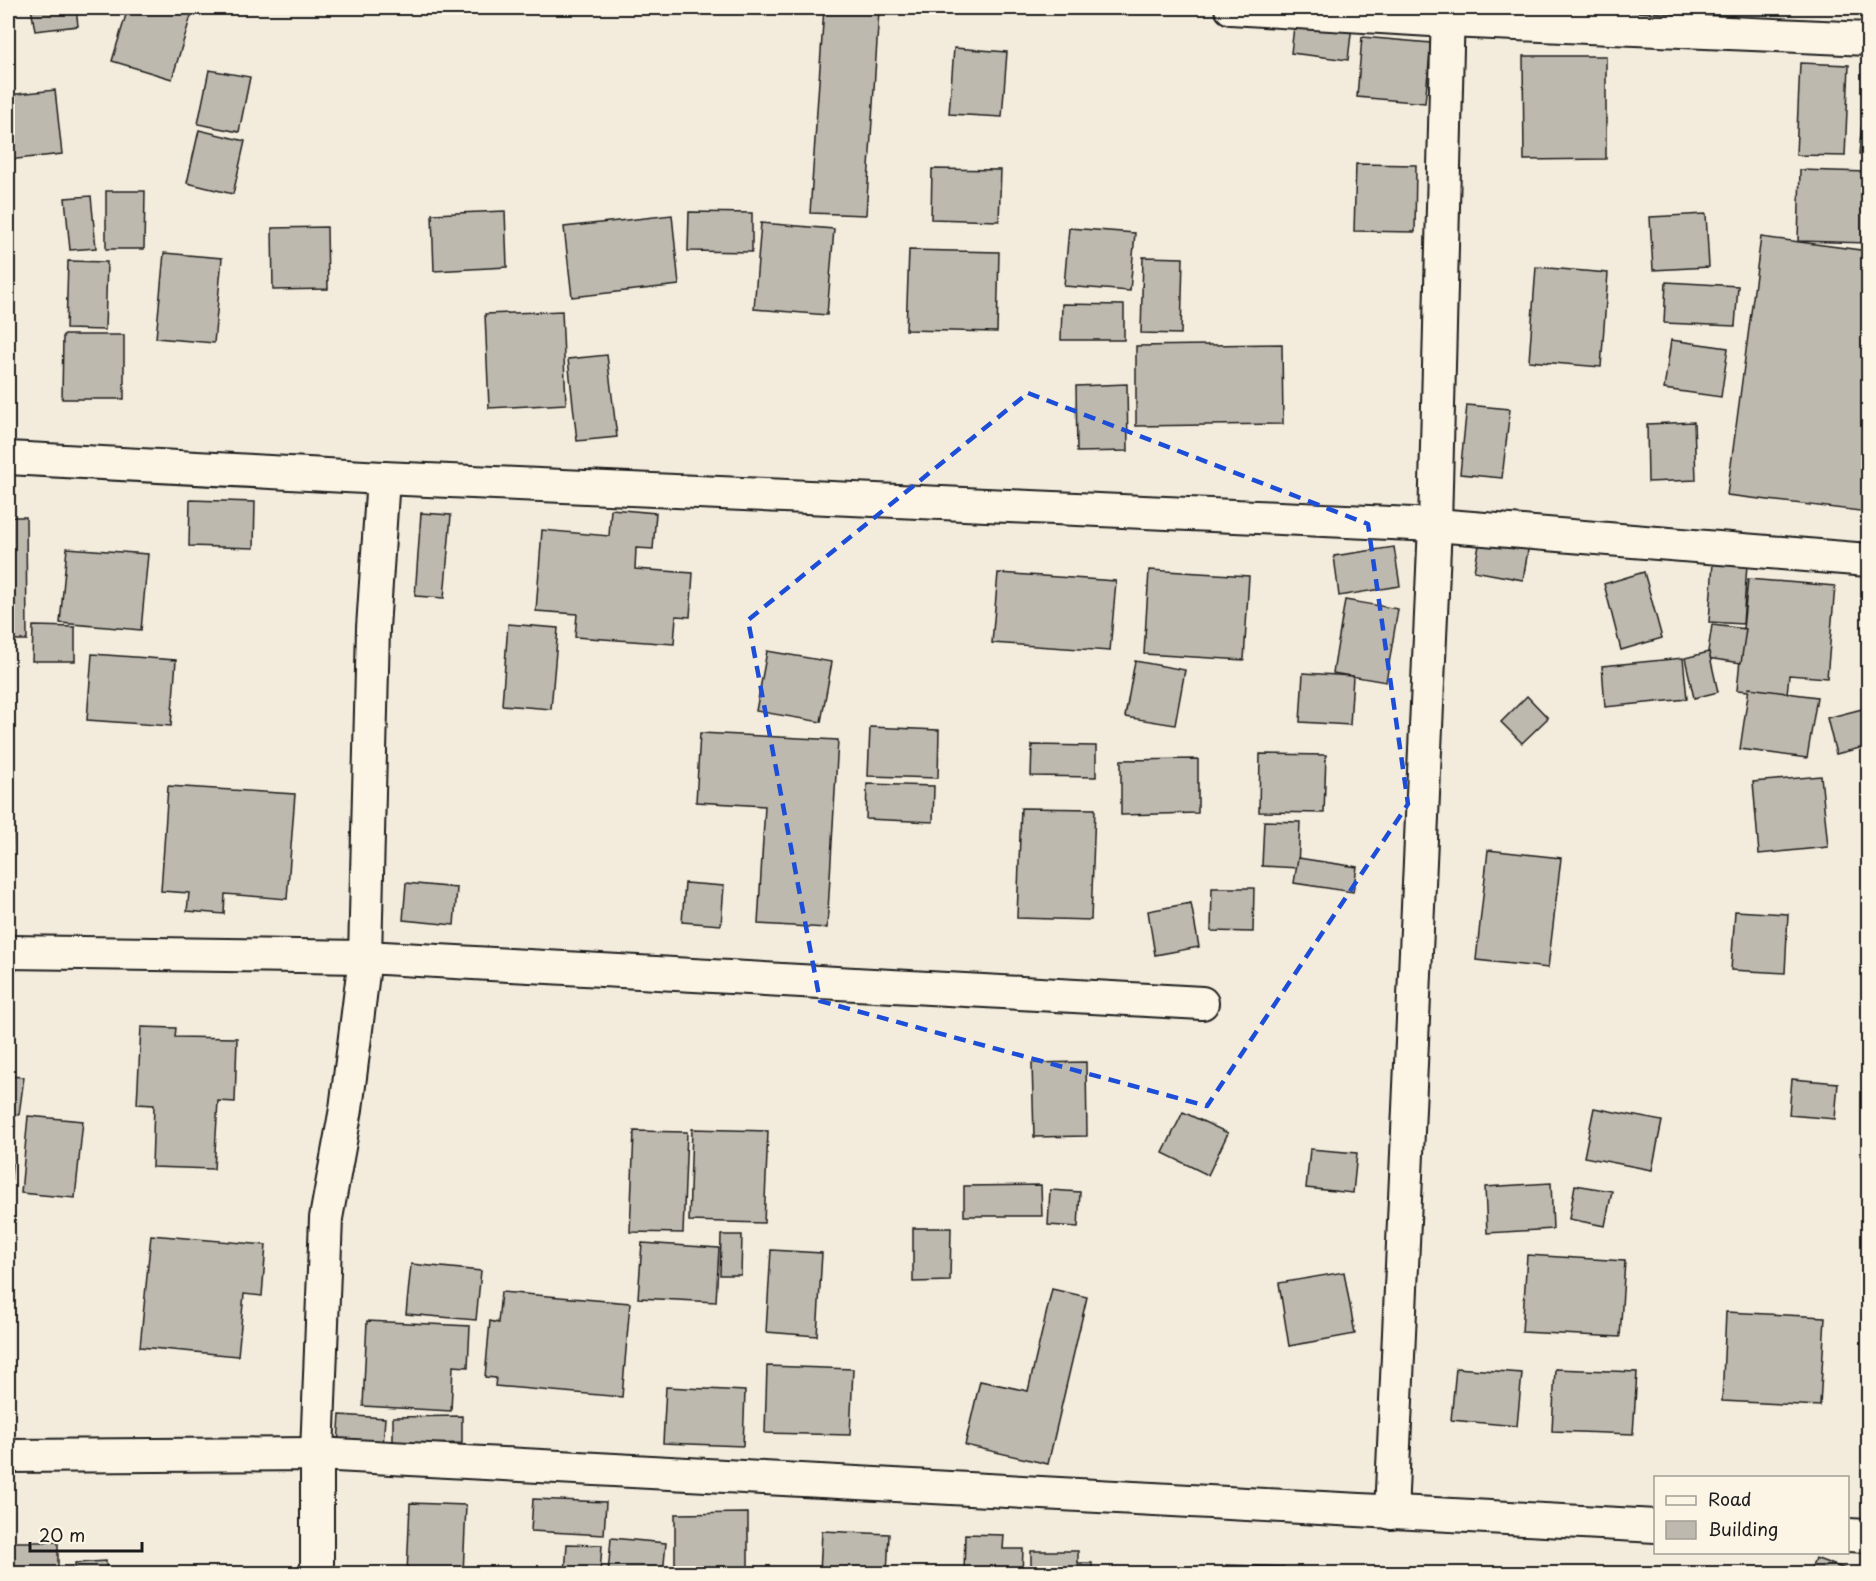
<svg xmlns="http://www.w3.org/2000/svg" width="1876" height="1581" font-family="'Playpen Sans',sans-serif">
  <rect width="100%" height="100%" fill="#f3ecdd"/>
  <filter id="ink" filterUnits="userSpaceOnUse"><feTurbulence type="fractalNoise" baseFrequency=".0167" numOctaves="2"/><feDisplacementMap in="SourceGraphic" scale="12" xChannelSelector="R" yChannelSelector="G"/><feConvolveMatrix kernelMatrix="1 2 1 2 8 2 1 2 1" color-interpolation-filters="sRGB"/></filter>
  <g filter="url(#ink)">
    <g fill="#beb9ae" stroke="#1c1c1c" stroke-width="1.5">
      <polygon points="31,8 76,8 78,26 35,31"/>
      <polygon points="128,8 193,9 172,79 112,61"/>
      <polygon points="824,8 879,10 866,215 810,213"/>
      <polygon points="1295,18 1352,25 1348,60 1291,53"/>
      <polygon points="1362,37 1431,43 1425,103 1357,97"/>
      <polygon points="954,48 1007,52 1002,117 949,114"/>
      <polygon points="1523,56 1606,56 1606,159 1524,160"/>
      <polygon points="1800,63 1849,65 1845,156 1796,155"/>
      <polygon points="1867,69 1868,69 1868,154 1859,154"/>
      <polygon points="209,70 250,77 239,132 198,124"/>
      <polygon points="55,90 62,154 8,160 8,95"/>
      <polygon points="199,130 245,141 233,194 187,183"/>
      <polygon points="1356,164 1416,165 1415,232 1354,231"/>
      <polygon points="932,169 1001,170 999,221 931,219"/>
      <polygon points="1800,170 1868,172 1868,243 1798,241"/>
      <polygon points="106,191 145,191 144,249 106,249"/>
      <polygon points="91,196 96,248 70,250 65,198"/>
      <polygon points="505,211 507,267 434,271 432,214"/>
      <polygon points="689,212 752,213 752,252 688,251"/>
      <polygon points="1706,214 1709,267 1653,270 1650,217"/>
      <polygon points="672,215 679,285 572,297 564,227"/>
      <polygon points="761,223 834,229 827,315 754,309"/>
      <polygon points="327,227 328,289 273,290 272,228"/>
      <polygon points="1069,228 1135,233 1130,291 1064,286"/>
      <polygon points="1761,237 1868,251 1868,512 1727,495"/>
      <polygon points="909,250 999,252 997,332 906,330"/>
      <polygon points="164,253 222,258 214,343 156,338"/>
      <polygon points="1143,257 1183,258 1181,334 1141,333"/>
      <polygon points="68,261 107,262 105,330 66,329"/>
      <polygon points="1536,267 1608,273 1601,367 1529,361"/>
      <polygon points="1666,282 1738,286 1735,326 1664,323"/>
      <polygon points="1062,304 1124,305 1124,340 1061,340"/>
      <polygon points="562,311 566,404 489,408 485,314"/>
      <polygon points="63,335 124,335 124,399 62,399"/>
      <polygon points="1671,340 1728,348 1721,397 1664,389"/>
      <polygon points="1282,344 1283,424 1136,426 1136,346"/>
      <polygon points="607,355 617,437 577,441 568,359"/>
      <polygon points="1127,384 1128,451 1077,452 1076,386"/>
      <polygon points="1467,405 1510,409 1502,478 1460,474"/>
      <polygon points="1694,422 1696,480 1648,482 1647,424"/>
      <polygon points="190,500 255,502 254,548 189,546"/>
      <polygon points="611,509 656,513 653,549 636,548 635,569 693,573 690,617 676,616 674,644 575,637 577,614 536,611 542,530 609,536"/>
      <polygon points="421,513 451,515 444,598 415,596"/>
      <polygon points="8,517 26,517 27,640 8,640"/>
      <polygon points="1482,530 1530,538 1523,580 1474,571"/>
      <polygon points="1394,547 1400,586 1339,596 1334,556"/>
      <polygon points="67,548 148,554 141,630 60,623"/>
      <polygon points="1713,562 1747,564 1743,624 1709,622"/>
      <polygon points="1149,570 1249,576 1244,660 1144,654"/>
      <polygon points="1644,572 1662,638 1621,650 1604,584"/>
      <polygon points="998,573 1116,581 1110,651 992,643"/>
      <polygon points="1748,579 1835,586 1827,678 1789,675 1787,694 1737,690"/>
      <polygon points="1345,600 1398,609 1386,682 1333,673"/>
      <polygon points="508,624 558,628 551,709 502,705"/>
      <polygon points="1712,625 1746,629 1741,663 1707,658"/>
      <polygon points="33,626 75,627 75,661 32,661"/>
      <polygon points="767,651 832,662 821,722 756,711"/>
      <polygon points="1709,652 1718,692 1694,698 1685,658"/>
      <polygon points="92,654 176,660 171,726 87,720"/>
      <polygon points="1683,658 1687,699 1605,707 1602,666"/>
      <polygon points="1135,661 1185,670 1175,725 1125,717"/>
      <polygon points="1303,673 1353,676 1350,725 1300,722"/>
      <polygon points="1749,688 1817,697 1807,758 1740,749"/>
      <polygon points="1527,696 1548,718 1522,743 1501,722"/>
      <polygon points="1866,708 1868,717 1868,746 1836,754 1827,718"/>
      <polygon points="870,727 939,730 938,778 868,776"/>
      <polygon points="700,733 838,740 827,928 758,924 765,806 696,802"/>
      <polygon points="1032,745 1096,746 1096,777 1031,776"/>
      <polygon points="1260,754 1326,755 1324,813 1259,812"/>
      <polygon points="1198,759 1198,813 1121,815 1121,760"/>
      <polygon points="1821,776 1828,847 1759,854 1753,782"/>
      <polygon points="867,784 934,786 933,822 866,819"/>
      <polygon points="168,786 295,794 287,899 225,894 224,914 187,911 189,893 161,891"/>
      <polygon points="1021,808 1095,809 1091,920 1017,918"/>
      <polygon points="8,814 13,814 11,900 8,900"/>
      <polygon points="1264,821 1300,822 1298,868 1262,866"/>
      <polygon points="1488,850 1561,858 1548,968 1476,960"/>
      <polygon points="1298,858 1357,867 1353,892 1294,883"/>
      <polygon points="406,883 457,888 454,925 403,920"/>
      <polygon points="685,883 724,886 721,925 682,922"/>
      <polygon points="1212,888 1254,888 1253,932 1211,931"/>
      <polygon points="1191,903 1199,947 1155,955 1148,911"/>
      <polygon points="1735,911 1788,914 1785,973 1731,970"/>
      <polygon points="141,1027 176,1028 175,1037 237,1038 235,1102 218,1101 214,1169 152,1167 154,1105 137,1104"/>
      <polygon points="8,1037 13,1038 8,1076 24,1077 19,1115 8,1114"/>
      <polygon points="1086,1062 1087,1136 1034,1137 1032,1063"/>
      <polygon points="1792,1079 1838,1083 1835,1119 1789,1115"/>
      <polygon points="1594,1108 1662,1121 1652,1170 1584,1157"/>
      <polygon points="1183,1112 1228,1133 1208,1175 1163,1153"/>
      <polygon points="28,1116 83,1121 75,1198 21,1193"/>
      <polygon points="8,1121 15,1121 10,1193 8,1193"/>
      <polygon points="692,1129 768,1131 764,1223 689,1221"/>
      <polygon points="634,1131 687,1132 683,1233 630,1232"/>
      <polygon points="1310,1149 1357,1153 1353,1193 1306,1188"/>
      <polygon points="1551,1183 1553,1229 1487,1233 1485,1187"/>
      <polygon points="1041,1185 1042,1216 964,1216 964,1186"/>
      <polygon points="1575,1185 1612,1191 1605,1226 1569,1219"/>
      <polygon points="1050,1190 1080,1192 1078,1227 1048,1225"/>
      <polygon points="913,1228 951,1228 950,1281 913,1282"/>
      <polygon points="151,1235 266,1245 262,1296 244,1294 238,1356 140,1347"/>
      <polygon points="721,1235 742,1235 741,1275 720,1275"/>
      <polygon points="642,1243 719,1248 716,1302 638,1298"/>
      <polygon points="771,1250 822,1253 817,1336 766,1332"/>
      <polygon points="1527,1255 1625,1261 1620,1337 1522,1332"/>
      <polygon points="411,1264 481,1271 476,1320 406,1314"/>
      <polygon points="1344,1272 1355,1334 1289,1346 1279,1283"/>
      <polygon points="1052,1289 1087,1297 1048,1464 965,1445 980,1381 1028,1391"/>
      <polygon points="501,1292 630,1303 622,1397 495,1386 496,1378 485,1377 490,1321 498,1323"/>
      <polygon points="1726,1312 1825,1317 1820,1406 1722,1401"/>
      <polygon points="367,1321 470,1326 468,1367 453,1366 451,1411 363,1406"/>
      <polygon points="767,1366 853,1369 850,1435 765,1433"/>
      <polygon points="1456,1368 1522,1373 1517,1426 1451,1420"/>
      <polygon points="1555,1369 1637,1372 1633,1434 1552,1431"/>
      <polygon points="666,1387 745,1391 743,1446 663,1443"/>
      <polygon points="340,1415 385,1418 383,1446 338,1443"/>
      <polygon points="462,1416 462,1443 393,1445 393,1417"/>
      <polygon points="533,1499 606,1502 604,1535 531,1531"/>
      <polygon points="410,1503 466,1505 463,1574 407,1574"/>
      <polygon points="748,1513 748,1574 675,1574 675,1514"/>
      <polygon points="822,1531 889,1534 887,1574 820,1574"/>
      <polygon points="965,1534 1004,1535 1003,1549 1023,1549 1022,1574 964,1574"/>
      <polygon points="611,1538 666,1543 663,1574 608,1574"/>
      <rect x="8" y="1542" width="50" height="32"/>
      <polygon points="567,1544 602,1545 600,1574 565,1574"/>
      <polygon points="1031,1551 1078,1551 1078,1563 1092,1563 1092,1574 1031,1574"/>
      <polygon points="1815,1558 1856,1573 1809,1574"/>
      <polygon points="106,1561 107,1574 76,1574 75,1563"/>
      <polygon points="1226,1565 1284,1567 1284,1574 1226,1574"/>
    </g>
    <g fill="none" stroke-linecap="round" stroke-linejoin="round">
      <defs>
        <g id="street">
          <polyline points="1231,8 1448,21 1868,39"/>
          <polyline points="8,458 383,478 1435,525 1868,560"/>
          <polyline points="8,952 365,957 1202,1003"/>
          <polyline points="8,1456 317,1454 1656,1526"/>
          <polyline points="1391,1513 1435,525 1448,8"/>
          <polyline points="1848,1535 1868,1536"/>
          <polyline points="317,1574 317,1454 326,1218 346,1109 365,957 373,628 383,478"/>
        </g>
      </defs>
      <use href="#street" stroke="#1c1c1c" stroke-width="36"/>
      <use href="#street" stroke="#fcf5e5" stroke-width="32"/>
    </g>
  </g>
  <path fill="none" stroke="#1d4ed8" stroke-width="4.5" stroke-dasharray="12 8" stroke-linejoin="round" d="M1028,393L1368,524L1408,804L1207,1106L820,1001L748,620Z"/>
  <rect width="1876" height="1581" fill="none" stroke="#fcf5e5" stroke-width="30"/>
  <rect x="15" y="15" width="1846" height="1551" fill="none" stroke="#1c1c1c" stroke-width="2" filter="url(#ink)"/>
  <rect x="1654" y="1476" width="195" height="78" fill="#fcf5e5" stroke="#a29e95" stroke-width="1.5"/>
  <rect x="1666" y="1496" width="30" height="9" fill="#fcf5e5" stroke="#a29e95" stroke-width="1.5"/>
  <text x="1708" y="1506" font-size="18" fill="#1c1c1c">Road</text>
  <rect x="1666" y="1521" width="30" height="18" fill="#beb9ae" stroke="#a29e95" stroke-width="1.5"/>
  <text x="1708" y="1536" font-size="18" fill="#1c1c1c">Building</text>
  <path d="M30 1542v9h112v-9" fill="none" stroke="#1c1c1c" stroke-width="3"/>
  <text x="39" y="1542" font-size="18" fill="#1c1c1c" stroke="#fcf5e5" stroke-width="4.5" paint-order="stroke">20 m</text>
</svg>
